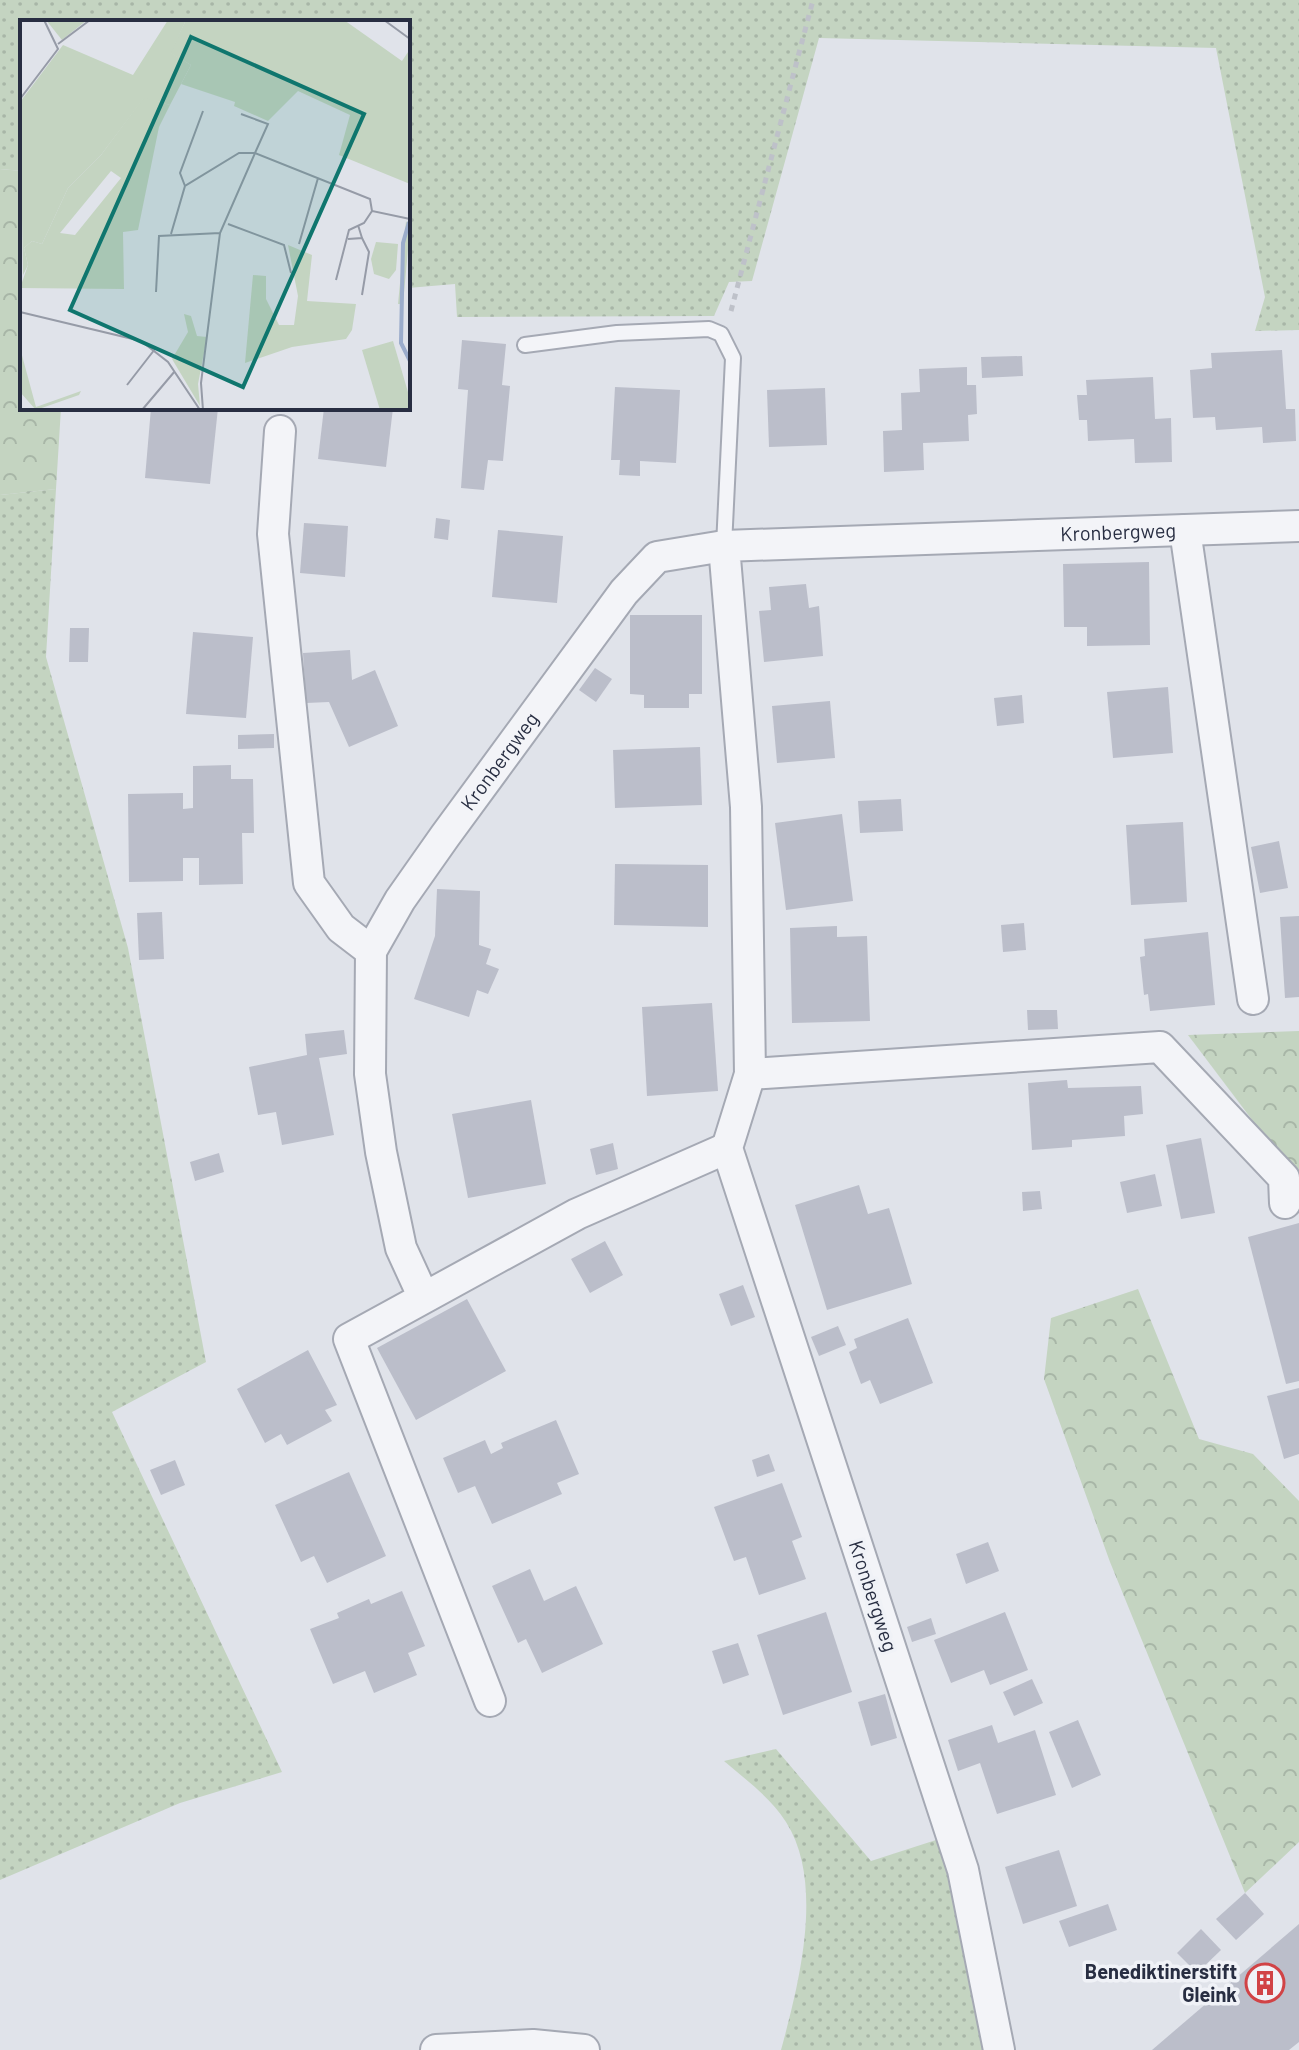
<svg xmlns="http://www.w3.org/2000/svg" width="1299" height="2050" font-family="Barlow,sans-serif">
  <defs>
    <pattern id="grass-dots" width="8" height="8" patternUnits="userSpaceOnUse" patternTransform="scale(2)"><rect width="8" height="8" fill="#c4d4c1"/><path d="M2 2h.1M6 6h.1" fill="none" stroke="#a8b6a7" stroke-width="1.8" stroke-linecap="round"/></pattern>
    <pattern id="forest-crowns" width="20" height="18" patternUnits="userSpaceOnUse" patternTransform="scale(2)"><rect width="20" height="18" fill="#c4d4c1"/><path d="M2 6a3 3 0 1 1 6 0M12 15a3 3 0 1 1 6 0" fill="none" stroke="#a8b6a7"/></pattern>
  </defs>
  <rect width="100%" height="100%" fill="#e0e3ea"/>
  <g fill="url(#grass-dots)">
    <polygon points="0,0 1299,0 1299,330 1255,331 1265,297 1216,48 819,38 752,281 729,282 714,316 457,317 455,284 408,288 408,22 22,22 22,171 0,169"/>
    <polygon points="56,489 46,657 128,948 206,1362 112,1412 282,1772 180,1803 0,1880 0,495"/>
    <path d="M776,1749L871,1861L936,1840L949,1872L986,2050H781C799,1984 825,1883 786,1822C770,1797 746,1780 724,1761Z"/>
  </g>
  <g fill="url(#forest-crowns)">
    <polygon points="0,169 22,171 22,408 61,408 56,489 0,495"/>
    <polygon points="1299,1031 1299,1182 1188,1035"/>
    <polygon points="1138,1289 1199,1439 1253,1454 1299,1501 1299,1842 1245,1893 1110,1562 1044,1379 1051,1318"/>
  </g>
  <g fill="#bbbeca">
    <polygon points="462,340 506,344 502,385 510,386 503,461 488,460 484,490 461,488 468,390 458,389"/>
    <polygon points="1282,350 1286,409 1295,409 1296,441 1263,443 1262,427 1216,430 1215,417 1193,418 1190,370 1212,368 1211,353"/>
    <polygon points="1022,356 1023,376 982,378 981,357"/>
    <polygon points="967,367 967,385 976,385 977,414 968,415 969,441 923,443 924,470 884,472 883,431 902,430 901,393 920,392 919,369"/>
    <polygon points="1153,377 1155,419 1171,418 1172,462 1135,463 1134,439 1088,441 1087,420 1079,420 1077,395 1087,395 1086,380"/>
    <polygon points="615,387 680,390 676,463 640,461 640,476 619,475 620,460 611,460"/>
    <polygon points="825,388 827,445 769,447 767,390"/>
    <polygon points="151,408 218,408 210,484 145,478"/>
    <polygon points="324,408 393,408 386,467 318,459"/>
    <polygon points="436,518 450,520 448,540 434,538"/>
    <polygon points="304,523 348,526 345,577 300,573"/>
    <polygon points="498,530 563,536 557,603 492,597"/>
    <polygon points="1149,562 1150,645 1087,646 1087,627 1064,627 1063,564"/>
    <polygon points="806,584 809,608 819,606 823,656 764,662 759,611 771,610 769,587"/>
    <polygon points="630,615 702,615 702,694 689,694 689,708 644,708 644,695 630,694"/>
    <polygon points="70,628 89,628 88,662 69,662"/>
    <polygon points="193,632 253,637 246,718 186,714"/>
    <polygon points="350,650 352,680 375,670 398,726 349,747 329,702 306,703 303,653"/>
    <polygon points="595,668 612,679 596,702 579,690"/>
    <polygon points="1168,687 1173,753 1113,758 1107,692"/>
    <polygon points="1022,695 1024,723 997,726 994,698"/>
    <polygon points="830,701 835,758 777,763 772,706"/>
    <polygon points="274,734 274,748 238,749 238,735"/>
    <polygon points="700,747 702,805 615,808 613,750"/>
    <polygon points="231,765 231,779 253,779 254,833 242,833 243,884 199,885 199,858 183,858 183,881 129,882 128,794 183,793 183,809 193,808 193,766"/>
    <polygon points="901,799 903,831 860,833 858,801"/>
    <polygon points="842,814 853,901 786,910 775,823"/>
    <polygon points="1183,822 1187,902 1131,905 1126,825"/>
    <polygon points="1279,841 1288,888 1260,893 1251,847"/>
    <polygon points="615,864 708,865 708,927 614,925"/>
    <polygon points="437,889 480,891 479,945 491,949 486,964 499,969 488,994 477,990 469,1017 414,999 435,936"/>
    <polygon points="162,912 164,959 139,960 137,913"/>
    <polygon points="1299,916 1299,997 1285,998 1280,917"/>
    <polygon points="1024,923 1026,950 1003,952 1001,925"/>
    <polygon points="837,926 837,937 867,936 870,1021 792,1023 790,928"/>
    <polygon points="1208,932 1215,1005 1150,1011 1148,994 1144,995 1140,957 1145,956 1144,939"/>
    <polygon points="712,1003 718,1091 647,1096 642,1007"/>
    <polygon points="1027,1010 1057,1010 1058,1029 1028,1030"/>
    <polygon points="344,1030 347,1054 319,1058 334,1135 282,1145 276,1112 258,1115 249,1067 307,1055 305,1034"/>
    <polygon points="1067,1080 1068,1088 1141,1086 1143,1114 1124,1116 1125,1136 1072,1140 1072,1147 1032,1150 1028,1083"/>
    <polygon points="531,1100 546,1184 468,1198 452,1114"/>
    <polygon points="1201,1138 1215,1213 1181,1219 1166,1145"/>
    <polygon points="613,1143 618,1169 596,1175 590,1149"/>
    <polygon points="219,1153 224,1172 195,1181 190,1162"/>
    <polygon points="1155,1174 1162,1206 1127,1213 1120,1182"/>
    <polygon points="859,1185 868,1214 889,1208 912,1284 827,1310 795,1205"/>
    <polygon points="1040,1191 1042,1209 1023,1211 1022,1192"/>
    <polygon points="1299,1223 1299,1381 1286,1384 1248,1237"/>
    <polygon points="605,1241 623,1275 590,1293 571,1259"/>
    <polygon points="743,1285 755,1317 731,1326 719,1294"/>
    <polygon points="467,1299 506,1371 416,1420 377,1348"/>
    <polygon points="908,1318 933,1383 880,1404 870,1380 861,1384 849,1352 857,1348 854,1339"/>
    <polygon points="838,1326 846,1345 819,1356 811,1337"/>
    <polygon points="308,1350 337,1405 325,1410 332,1421 287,1445 281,1434 265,1443 237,1389"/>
    <polygon points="1299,1388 1299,1454 1284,1459 1267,1396"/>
    <polygon points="556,1420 579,1474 557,1483 562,1494 492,1524 475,1486 458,1493 443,1458 485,1440 491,1454 503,1448 501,1443"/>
    <polygon points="769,1454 775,1471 757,1477 752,1460"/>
    <polygon points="175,1460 185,1485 161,1495 150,1470"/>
    <polygon points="349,1472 386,1556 327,1583 314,1556 301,1562 275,1505"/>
    <polygon points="782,1483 802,1537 792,1541 806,1579 759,1595 746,1557 734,1561 714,1507"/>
    <polygon points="988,1542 999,1571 966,1584 956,1554"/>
    <polygon points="530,1569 544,1601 576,1586 603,1644 542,1673 526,1639 518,1643 492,1586"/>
    <polygon points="402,1591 425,1646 408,1653 417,1675 374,1693 365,1671 333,1684 310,1629 339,1618 337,1613 369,1599 371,1604"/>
    <polygon points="826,1612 852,1692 783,1715 757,1635"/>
    <polygon points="1005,1612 1028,1670 990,1685 984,1670 951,1683 934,1640"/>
    <polygon points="931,1618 936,1634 912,1642 907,1627"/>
    <polygon points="738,1643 749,1675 723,1684 712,1651"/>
    <polygon points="1032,1679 1043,1703 1014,1716 1003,1692"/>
    <polygon points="885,1694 897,1738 871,1746 858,1702"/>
    <polygon points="1078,1720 1101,1775 1072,1788 1049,1732"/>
    <polygon points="992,1725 998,1743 1035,1730 1056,1795 997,1814 980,1763 958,1771 948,1740"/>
    <polygon points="1059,1850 1077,1906 1023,1924 1005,1867"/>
    <polygon points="1245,1893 1264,1914 1236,1940 1216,1919"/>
    <polygon points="1108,1904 1117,1930 1069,1947 1059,1921"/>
    <polygon points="1299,1924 1299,2042 1289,2050 1152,2050"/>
    <polygon points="1201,1929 1221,1950 1197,1973 1177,1953"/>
  </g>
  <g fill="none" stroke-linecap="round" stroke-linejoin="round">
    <defs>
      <polyline id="lane" points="525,345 617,333 709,329 721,334 733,358 724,546"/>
      <g id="street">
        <polyline points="280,431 273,534 309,883 341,928 371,951"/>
        <polyline points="1185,530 1253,999"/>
        <polyline points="750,1074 1160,1047 1284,1178 1285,1203"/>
        <path id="s1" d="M423,1296L401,1248L381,1152L370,1074L371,951L400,900L445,836L624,592L657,557L724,546"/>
        <polyline points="490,1701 349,1339 577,1214 727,1148"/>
        <polyline points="436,2050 533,2045 584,2050"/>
        <path id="s2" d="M999,2050L963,1870L727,1148L750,1074L746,807L724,546L1299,526"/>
      </g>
    </defs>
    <use href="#lane" stroke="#a5a9b4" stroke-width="18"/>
    <use href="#street" stroke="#a5a9b4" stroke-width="34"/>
    <polyline stroke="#bec1c9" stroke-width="5" stroke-dasharray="6 6" stroke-linecap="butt" points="731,311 813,0"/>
    <use href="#lane" stroke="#f3f4f8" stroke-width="14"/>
    <use href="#street" stroke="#f3f4f8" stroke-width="30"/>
  </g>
  <defs>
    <symbol id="building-ring" viewBox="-11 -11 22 22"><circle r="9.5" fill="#f0f2f7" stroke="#d14346" stroke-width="1.5"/><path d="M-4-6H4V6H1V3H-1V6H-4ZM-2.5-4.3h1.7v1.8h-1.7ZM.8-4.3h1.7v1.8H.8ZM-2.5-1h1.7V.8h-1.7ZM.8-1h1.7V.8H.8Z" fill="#d14346"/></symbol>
  </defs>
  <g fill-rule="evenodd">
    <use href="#building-ring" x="1243" y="1961" width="44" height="44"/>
  </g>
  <g text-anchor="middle" stroke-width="7" stroke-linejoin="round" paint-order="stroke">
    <g font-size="20" fill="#282e42" stroke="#f0f2f7">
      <text dy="7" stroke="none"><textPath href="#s2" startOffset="1944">Kronbergweg</textPath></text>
      <text dy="7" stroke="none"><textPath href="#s1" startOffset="582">Kronbergweg</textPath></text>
      <text transform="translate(873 1596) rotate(72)" y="7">Kronbergweg</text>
    </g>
    <g font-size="20" font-weight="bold" fill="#282e42" stroke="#f0f2f7" text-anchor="end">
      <text x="1237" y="1979">Benediktinerstift<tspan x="1237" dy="23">Gleink</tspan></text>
    </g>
  </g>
  <g transform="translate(20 20)">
    <rect width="390" height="390" fill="#e0e3ea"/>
    <path d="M166,0H324L382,41L390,29V164L319,135L330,95L278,71L248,101L214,86L215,82L161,64L171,45L150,33ZM124,77L150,85L139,107L118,210L103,212L104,269L0,268L8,245L4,228L12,221L22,224L48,168L81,135ZM91,151L101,158L55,215L40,213ZM386,201L390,208L383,284H378ZM164,294L171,296L177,316L187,317L178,364L180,386L152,339L168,312ZM0,328L16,387L61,371L59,375L16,390L0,372Z" fill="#c4d4c1" fill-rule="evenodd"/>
    <path d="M148,0H166L151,33L171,45L150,85L124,78L81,135L48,168L22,224L12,221L4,228L8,245L3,255L0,82L43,25L113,55ZM268,225L292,235L287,281L336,284L332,310L326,319L272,327L225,343L233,255L246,256V279L259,305H274L278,276Z" fill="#c4d4c1"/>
    <path d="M356,222L378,224L376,250L369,259L354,254L351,239Z" fill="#c4d4c1"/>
    <path d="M26,0H67L42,20Z" fill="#c4d4c1"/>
    <path d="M373,321L390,379V390H360L342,330Z" fill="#c4d4c1"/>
    <path fill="none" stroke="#9baccb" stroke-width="4" d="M389,202L383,223L381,323L390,341"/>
    <path fill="none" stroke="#969ba7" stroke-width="2" d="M364,0L390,19M38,24L70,0M0,79L38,29L24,0M165,166L160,153L183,91M208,204L264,225L271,253M151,214L165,166L219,133H235L248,104L221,94M342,218L349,232L342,275M328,219L342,218L338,205M279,224L298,158M316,260L329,210L344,203L352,191M136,272L139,216L200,213M0,292L121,321L148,342L180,390M107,365L135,329M122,390L155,351M183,390L181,363L200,213L235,133L350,179L352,191L390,199"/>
    <path fill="#0f766e" fill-opacity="0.15" stroke="#0f766e" stroke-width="4" d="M171,17L344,94L223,367L50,290Z"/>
    <rect width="390" height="390" fill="none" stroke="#282e42" stroke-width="4"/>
  </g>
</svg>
